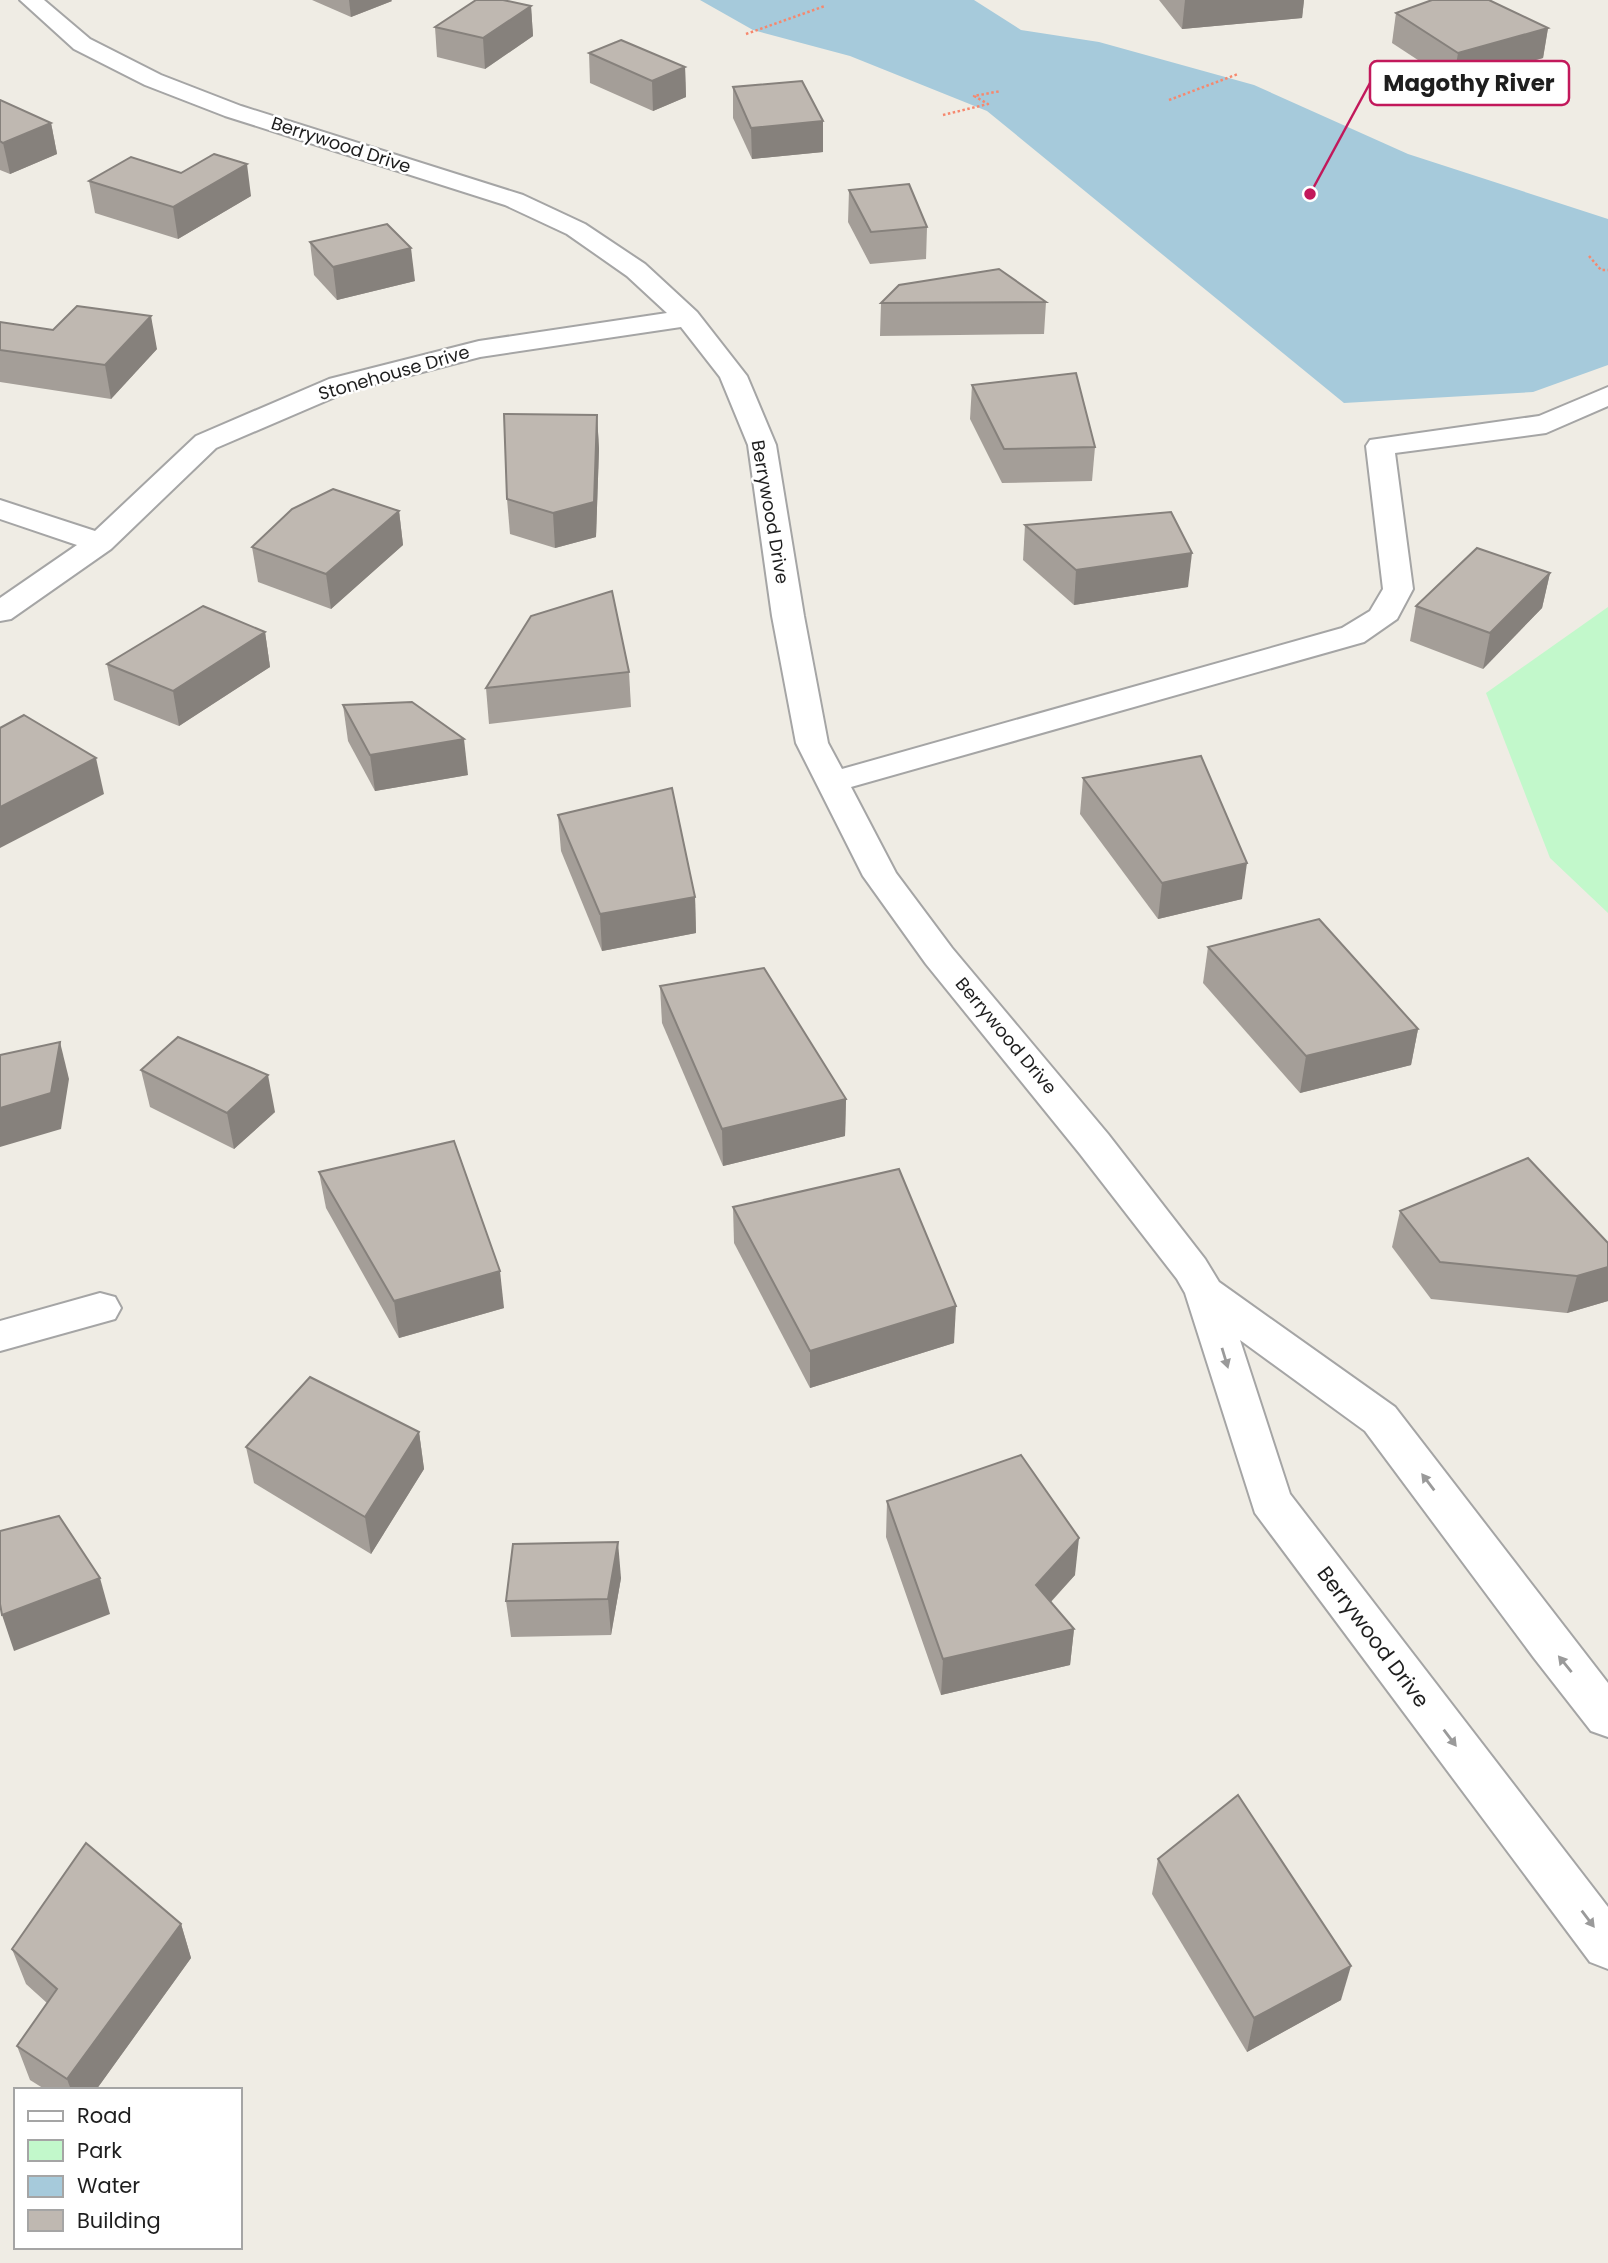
<svg xmlns="http://www.w3.org/2000/svg" width="1608" height="2263" font-family="Poppins,sans-serif">
  <rect width="100%" height="100%" fill="#efece4"/>
  <polygon fill="#c2f8cb" points="1608,607 1608,913 1550,858 1486,693"/>
  <polygon fill="#a6cadb" points="700,0 974,0 1021,30 1099,42 1254,85 1408,154 1608,219 1608,365 1533,392 1344,403 987,111 850,56 753,30"/>
  <g fill="none" stroke-linecap="round" stroke-linejoin="round">
    <defs>
      <g id="minor">
        <polygon points="20,0 44,0 90,39 161,75 241,106 523,195 585,224 645,264 697,312 747,376 776,445 804,616 828,743 842,769 1342,628 1370,611 1383,589 1366,446 1370,440 1539,416 1608,387 1608,406 1546,433 1395,453 1413,589 1397,619 1364,642 851,787 896,873 952,948 1108,1134 1205,1259 1219,1282 1395,1407 1608,1683 1608,1737 1591,1731 1534,1658 1365,1431 1240,1340 1290,1494 1608,1907 1608,1969 1590,1962 1255,1513 1185,1293 1177,1279 1080,1154 926,964 863,876 796,743 772,616 748,445 720,377 681,327 480,357 349,391 216,448 111,549 11,619 0,621 0,598 77,545 0,519 0,500 95,531 196,436 329,379 479,341 667,313 627,276 567,234 505,205 225,116 145,85 74,49"/>
        <polygon points="100,1293 115,1297 121,1308 115,1319 0,1351 0,1321"/>
      </g>
    </defs>
    <use href="#minor" stroke="#a5a5a5" stroke-width="4"/>
    <g stroke="#f6886e" stroke-width="2.5" stroke-dasharray="2.5 2.5" stroke-linecap="butt">
      <polyline points="746,34 825,6"/>
      <polyline points="1169,100 1238,74"/>
      <polyline points="943,115 988,104 974,96 1001,91"/>
      <polyline points="1589,256 1601,270 1608,270"/>
    </g>
    <use href="#minor" fill="#fff" fill-rule="evenodd"/>
  </g>
  <g fill="#a49e98">
    <polygon points="312,0 391,0 392,1 351,17"/>
    <polygon points="1159,0 1304,0 1302,18 1182,29"/>
    <polygon points="531,6 533,36 485,69 437,57 435,27"/>
    <polygon points="1396,13 1548,28 1543,58 1453,83 1392,43"/>
    <polygon points="589,53 685,67 686,97 653,111 590,83"/>
    <polygon points="733,87 823,152 752,159 733,118"/>
    <polygon points="0,100 51,123 57,154 10,174 0,170"/>
    <polygon points="181,173 251,196 178,239 95,213 89,181"/>
    <polygon points="849,190 927,227 926,259 870,264 848,222"/>
    <polygon points="310,242 415,281 337,300 314,275"/>
    <polygon points="1046,302 1044,334 880,336 881,303"/>
    <polygon points="0,322 157,349 111,399 0,382"/>
    <polygon points="972,385 1095,447 1092,481 1002,483 970,419"/>
    <polygon points="597,415 599,449 596,537 555,548 510,534 507,499"/>
    <polygon points="399,511 403,545 331,609 258,582 252,547"/>
    <polygon points="1025,525 1188,587 1074,605 1023,560"/>
    <polygon points="1550,573 1542,608 1483,669 1410,641 1416,606"/>
    <polygon points="265,632 270,667 179,726 114,700 107,664"/>
    <polygon points="629,672 631,707 489,724 486,688"/>
    <polygon points="343,705 468,775 375,791 348,741"/>
    <polygon points="1083,778 1242,899 1158,919 1080,814"/>
    <polygon points="558,815 695,897 696,933 602,951 561,851"/>
    <polygon points="1208,947 1418,1029 1411,1065 1300,1093 1203,983"/>
    <polygon points="660,986 846,1099 845,1136 723,1166 662,1023"/>
    <polygon points="141,1070 275,1112 234,1149 150,1107"/>
    <polygon points="319,1172 504,1308 399,1338 326,1208"/>
    <polygon points="733,1207 954,1343 810,1388 734,1243"/>
    <polygon points="1400,1211 1608,1243 1608,1301 1567,1313 1431,1299 1392,1247"/>
    <polygon points="419,1432 424,1469 371,1554 254,1483 246,1447"/>
    <polygon points="887,1501 1075,1575 1051,1602 1074,1629 1070,1665 941,1695 886,1537"/>
    <polygon points="621,1578 611,1635 511,1637 506,1601"/>
    <polygon points="1158,1859 1341,2000 1247,2052 1152,1894"/>
    <polygon points="181,1924 191,1958 96,2090 46,2090 30,2080 17,2046 47,2003 26,1984 12,1949"/>
  </g>
  <g fill="#86817c">
    <polygon points="349,0 391,0 392,1 351,17"/>
    <polygon points="1185,0 1304,0 1302,18 1182,29"/>
    <polygon points="531,6 533,36 485,69 483,38"/>
    <polygon points="1548,28 1543,58 1453,83 1458,53"/>
    <polygon points="685,67 686,97 653,111 652,81"/>
    <polygon points="823,121 823,152 752,159 751,128"/>
    <polygon points="51,123 57,154 10,174 3,143"/>
    <polygon points="247,164 251,196 178,239 173,207"/>
    <polygon points="411,248 415,281 337,300 333,267"/>
    <polygon points="151,316 157,349 111,399 105,365"/>
    <polygon points="597,415 599,449 596,537 555,548 553,513"/>
    <polygon points="399,511 403,545 331,609 326,574"/>
    <polygon points="1192,553 1188,587 1074,605 1076,570"/>
    <polygon points="1550,573 1542,608 1483,669 1490,633"/>
    <polygon points="265,632 270,667 179,726 173,691"/>
    <polygon points="464,739 468,775 375,791 370,755"/>
    <polygon points="96,758 104,794 0,848 0,807"/>
    <polygon points="1247,863 1242,899 1158,919 1162,883"/>
    <polygon points="695,897 696,933 602,951 600,914"/>
    <polygon points="1418,1029 1411,1065 1300,1093 1306,1056"/>
    <polygon points="60,1042 69,1079 61,1129 0,1147 0,1108"/>
    <polygon points="268,1075 275,1112 234,1149 227,1113"/>
    <polygon points="846,1099 845,1136 723,1166 722,1129"/>
    <polygon points="1608,1267 1608,1301 1567,1313 1577,1276"/>
    <polygon points="500,1271 504,1308 399,1338 394,1301"/>
    <polygon points="956,1306 954,1343 810,1388 810,1351"/>
    <polygon points="419,1432 424,1469 371,1554 365,1517"/>
    <polygon points="1079,1538 1075,1575 1033,1621 1036,1585"/>
    <polygon points="618,1542 621,1578 611,1635 608,1599"/>
    <polygon points="100,1578 110,1614 14,1651 2,1615"/>
    <polygon points="1074,1629 1070,1665 941,1695 943,1659"/>
    <polygon points="181,1924 191,1958 96,2090 71,2090 67,2079"/>
    <polygon points="1351,1966 1341,2000 1247,2052 1254,2018"/>
  </g>
  <g fill="#bfb8b1" stroke="#86817c" stroke-width="2">
    <polygon points="476,0 503,0 531,6 483,38 435,27"/>
    <polygon points="1432,0 1489,0 1548,28 1458,53 1396,13"/>
    <polygon points="621,40 685,67 652,81 589,53"/>
    <polygon points="802,81 823,121 751,128 733,87"/>
    <polygon points="0,100 51,123 3,143 0,141"/>
    <polygon points="214,154 247,164 173,207 89,181 131,157 181,173"/>
    <polygon points="909,184 927,227 871,232 849,190"/>
    <polygon points="387,224 411,248 333,267 310,242"/>
    <polygon points="999,269 1046,302 881,303 899,285"/>
    <polygon points="77,306 151,316 105,365 0,350 0,322 53,330"/>
    <polygon points="1076,373 1095,447 1004,449 972,385"/>
    <polygon points="504,414 597,415 594,502 553,513 507,499"/>
    <polygon points="333,489 399,511 326,574 252,547 292,509"/>
    <polygon points="1171,512 1192,553 1076,570 1025,525"/>
    <polygon points="1477,548 1550,573 1490,633 1416,606"/>
    <polygon points="612,591 629,672 486,688 531,616"/>
    <polygon points="203,606 265,632 173,691 107,664"/>
    <polygon points="412,702 464,739 370,755 343,705"/>
    <polygon points="24,715 96,758 0,807 0,728"/>
    <polygon points="1201,756 1247,863 1162,883 1083,778"/>
    <polygon points="672,788 695,897 600,914 558,815"/>
    <polygon points="1319,919 1418,1029 1306,1056 1208,947"/>
    <polygon points="764,968 846,1099 722,1129 660,986"/>
    <polygon points="178,1037 268,1075 227,1113 141,1070"/>
    <polygon points="60,1042 51,1093 0,1108 0,1055"/>
    <polygon points="454,1141 500,1271 394,1301 319,1172"/>
    <polygon points="1528,1158 1608,1243 1608,1267 1577,1276 1440,1262 1400,1211"/>
    <polygon points="899,1169 956,1306 810,1351 733,1207"/>
    <polygon points="310,1377 419,1432 365,1517 246,1447"/>
    <polygon points="1021,1455 1079,1538 1036,1585 1074,1629 943,1659 887,1501"/>
    <polygon points="59,1516 100,1578 2,1615 0,1604 0,1531"/>
    <polygon points="618,1542 608,1599 506,1601 513,1544"/>
    <polygon points="1238,1795 1351,1966 1254,2018 1158,1859"/>
    <polygon points="86,1843 181,1924 67,2079 17,2046 57,1989 12,1949"/>
  </g>
  <defs><path id="oneway-solid" d="M-6-.8H1V-3.2L6.5 0L1 3.2V.8H-6Z" transform="scale(1.75)"/></defs>
  <g fill="#9a9a9a">
    <use href="#oneway-solid" transform="translate(1225 1358) rotate(73)"/>
    <use href="#oneway-solid" transform="translate(1428 1482) rotate(-127)"/>
    <use href="#oneway-solid" transform="translate(1565 1664) rotate(-129)"/>
    <use href="#oneway-solid" transform="translate(1450 1738) rotate(53)"/>
    <use href="#oneway-solid" transform="translate(1588 1919) rotate(53)"/>
  </g>
  <g text-anchor="middle" stroke-width="5" stroke-linejoin="round" paint-order="stroke">
    <g font-size="18" fill="#1e1e1e" stroke="#fff">
      <text transform="translate(341 145) rotate(18)" y="6">Berrywood Drive</text>
      <text transform="translate(394 373) rotate(-16)" y="6">Stonehouse Drive</text>
      <text transform="translate(770 512) rotate(80)" y="6">Berrywood Drive</text>
      <text transform="translate(1006 1036) rotate(50)" y="6">Berrywood Drive</text>
    </g>
    <g font-size="21" fill="#1e1e1e" stroke="#fff">
      <text transform="translate(1373 1637) rotate(53)" y="7">Berrywood Drive</text>
    </g>
  </g>
  <path fill="none" stroke="#c2185b" stroke-width="2.5" d="M1310 194L1370 83"/>
  <circle fill="#c2185b" stroke="#fff" stroke-width="2.5" cx="1310" cy="194" r="7"/>
  <rect fill="#fff" stroke="#c2185b" stroke-width="2.5" x="1370" y="61" width="199" height="44" rx="7"/>
  <g font-size="23" text-anchor="middle" font-weight="bold" fill="#1e1e1e">
    <text x="1469" y="91">Magothy River</text>
  </g>
  <rect x="14" y="2088" width="228" height="161" fill="#ffffff" stroke="#a5a5a5" stroke-width="2"/>
  <rect x="28" y="2111" width="35" height="10" fill="#ffffff" stroke="#a5a5a5" stroke-width="2"/>
  <text x="77" y="2123" font-size="21" fill="#1e1e1e">Road</text>
  <rect x="28" y="2140" width="35" height="21" fill="#c2f8cb" stroke="#a5a5a5" stroke-width="2"/>
  <text x="77" y="2158" font-size="21" fill="#1e1e1e">Park</text>
  <rect x="28" y="2176" width="35" height="21" fill="#a6cadb" stroke="#a5a5a5" stroke-width="2"/>
  <text x="77" y="2193" font-size="21" fill="#1e1e1e">Water</text>
  <rect x="28" y="2210" width="35" height="21" fill="#bfb8b1" stroke="#a5a5a5" stroke-width="2"/>
  <text x="77" y="2228" font-size="21" fill="#1e1e1e">Building</text>
</svg>
